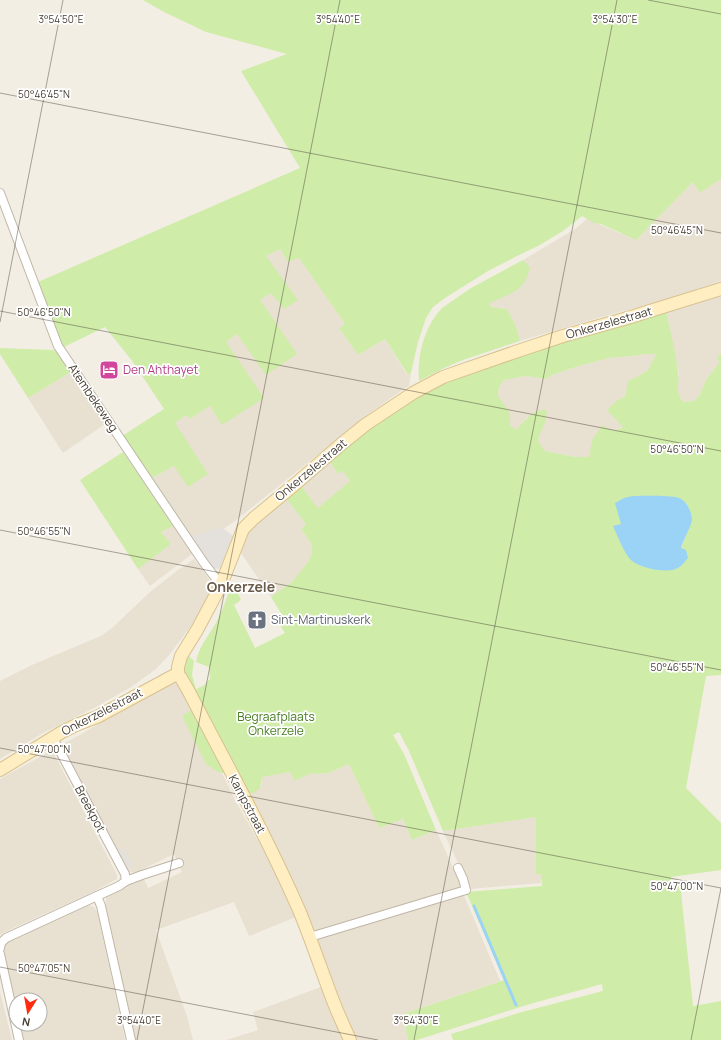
<svg xmlns="http://www.w3.org/2000/svg" width="721" height="1040" font-family="Manrope,sans-serif">
  <rect width="100%" height="100%" fill="#f3eee4"/>
  <g fill="#e8e0d1">
    <polygon points="721,179 721,281 667,299 591,320 520,341 516,326 507,309 491,307 489,304 493,301 499,299 530,267 523,260 575,229 587,219 636,240 693,182 700,193"/>
    <polygon points="280,249 288,262 299,258 345,324 339,328 358,355 385,339 407,375 411,373 409,386 398,393 366,416 235,521 196,548 150,479 174,466 174,423 188,415 190,419 210,406 222,424 226,342 237,334 260,300 271,293 266,256"/>
    <polygon points="721,294 721,354 717,356 719,363 706,380 699,396 694,401 683,402 679,396 677,386 679,374 666,310"/>
    <polygon points="646,354 656,354 648,370 637,377 628,381 625,396 618,400 623,427 615,431 592,440 589,457 575,457 545,451 538,441 540,434 545,423 527,417 516,430 510,425 510,413 498,396 499,387 504,380 526,376 546,379 552,375 579,366 609,358 632,356"/>
    <polygon points="71,372 105,424 63,453 28,398"/>
    <polygon points="329,461 338,474 343,471 351,481 318,508 301,486"/>
    <polygon points="285,497 306,524 301,529 312,545 312,553 308,562 292,582 271,597 239,550 242,538"/>
    <polygon points="173,526 192,554 150,586 138,569 171,544 161,532"/>
    <polygon points="194,559 212,583 212,588 196,619 182,638 169,655 156,669 131,687 94,708 43,733 0,759 0,681 34,664 101,636 112,628 150,592 178,570"/>
    <polygon points="175,678 192,711 182,716 218,772 222,773 236,802 267,856 281,882 296,917 249,936 234,902 156,930 187,1016 193,1040 135,1040 106,905 106,898 108,895 113,892 143,877 148,888 182,872 174,854 135,873 128,871 59,746 85,732"/>
    <polygon points="52,750 117,875 117,879 89,894 9,930 0,935 0,779"/>
    <polygon points="349,764 379,828 403,819 412,840 436,830 460,883 461,886 457,889 316,933 289,874 245,793 260,788 262,781 261,777 290,772 295,781 311,773 317,774 329,773"/>
    <polygon points="536,817 536,874 541,873 541,883 470,889 443,831"/>
    <polygon points="463,893 500,981 403,1014 408,1040 354,1040 349,1031 317,939"/>
    <polygon points="85,905 89,905 95,908 98,915 125,1040 22,1040 18,1024 40,1024 40,1000 16,1000 16,1015 3,955 2,950 4,945 9,941"/>
    <polygon points="321,987 328,997 339,1031 343,1040 226,1040 258,1030 253,1012"/>
    <polygon points="0,991 2,1000 12,1040 0,1040"/>
  </g>
  <g fill="#cfeca9" fill-rule="evenodd">
    <polygon points="143,0 721,0 721,179 700,193 693,182 636,240 601,224 594,223 582,216 563,231 538,246 521,254 488,271 445,298 433,307 426,318 418,342 411,373 408,375 385,339 358,355 339,328 345,324 299,258 288,262 280,249 266,256 298,300 284,309 271,293 260,300 297,354 266,375 237,334 226,342 264,398 222,425 210,406 190,419 187,415 175,423 208,474 188,487 174,466 150,479 122,436 164,409 133,362 105,327 64,347 52,320 38,282 300,168 241,71 287,54 206,32 164,12"/>
    <path d="M523,260L530,267C526,286 518,291 501,298C497,300 493,301 489,304L491,307L507,309L516,326L520,341L463,360L444,368L419,381C417,356 424,327 442,308L471,288Z"/>
    <path d="M666,310C670,331 676,351 678,372C680,385 674,389 683,402L694,401L699,396L706,380L719,363L717,356L721,354V675L706,676L686,788L721,823V870L671,877V883L680,882L693,1006L721,1001V1040H453L451,1034L522,1012L603,991L602,984L530,1004L417,1040H408L403,1014L504,980L466,892L542,886L541,874H536V817L443,831L409,751L399,732L393,735L404,754L436,830L412,840L403,819L379,828L349,764L329,773L317,774L311,773L295,781L290,772L262,777L260,788L254,793H245L232,770L222,773L218,772L206,764L182,716L192,710L175,678L189,656L194,661L192,675L196,689L203,686L210,679L209,667L196,662C198,648 209,635 216,623C222,611 227,598 231,585L234,584L241,600L234,605L255,648L285,633L277,621L284,618L271,597L292,582L308,562L312,553V545L301,529L306,524L285,497L301,486L318,508L350,481L343,471L338,474L329,461L369,425L462,372ZM646,354H656L648,370L637,377L628,381L625,396L618,400L607,410L623,427L615,431L602,426L592,440L589,457H575L545,451L538,441L540,434L545,423L547,410C534,408 524,421 516,430L510,425V413L498,396L499,387L504,380L526,376L546,379L552,375L579,366L609,358L632,356ZM679,498L686,503L688,507L690,526L681,548L630,559L622,546L614,526L621,525Z"/>
    <polygon points="0,348 53,350 57,352 71,372 28,398 0,354"/>
    <polygon points="123,452 173,526 161,532 171,544 138,569 80,480"/>
  </g>
  <g fill="#e4e1dd">
    <polygon points="221,527 233,536 220,569 210,568 189,537"/>
    <polygon points="123,848 133,866 127,869 117,851"/>
  </g>
  <path fill="#9ad3f6" d="M633,496C644,496 670,495 679,498C687,501 691,511 692,519C692,525 683,540 681,548L686,550L688,558C684,563 680,568 673,570C661,572 637,568 629,558C622,548 618,537 613,526L621,524L615,503L624,498Z"/>
  <g fill="none" stroke-linecap="round" stroke-linejoin="round">
    <polyline stroke="#9ad3f6" stroke-width="3" points="474,906 516,1005"/>
    <defs>
      <g id="street">
        <polyline points="0,193 58,346 185,535 204,563 221,585"/>
        <polyline points="53,738 125,874 126,881 119,886 97,896 101,906 131,1040"/>
        <polyline points="126,881 142,875 179,863"/>
        <polyline points="310,937 466,890 463,879 458,868"/>
        <polyline points="0,948 1,943 6,938 97,896"/>
        <polyline points="0,954 19,1040"/>
      </g>
      <g id="secondary">
        <polyline points="178,674 178,667 181,656 197,630 221,585 243,529 254,518 294,485 339,446 365,425 413,393 443,377 518,351 563,336 624,319 721,289"/>
        <path d="M178,674L181,678L188,690C226,763 266,835 299,910C311,939 321,969 332,998C337,1012 344,1026 350,1040"/>
        <polyline points="0,770 62,732 76,725 97,717 173,676 178,674"/>
      </g>
    </defs>
    <use href="#street" stroke="#c0b6a6" stroke-width="10"/>
    <use href="#secondary" stroke="#d7c28f" stroke-width="14"/>
    <use href="#street" stroke="#fff" stroke-width="8"/>
    <use href="#secondary" stroke="#ffeec2" stroke-width="12"/>
  </g>
  <path fill="none" stroke="#463e33" stroke-width="1" stroke-opacity="0.45" d="M648,0L721,14M0,93L721,233M0,311L721,451M0,322L63,0M0,530L721,670M0,748L721,888M0,967L378,1040M137,1040L340,0M414,1040L617,0M691,1040L721,888"/>
  <defs>
    <symbol id="hotel-square" viewBox="-11 -11 22 22"><rect x="-9" y="-9" width="18" height="18" rx="4" fill="#d1479c" stroke="#fff"/><path d="M-6-4.5h1.5V1H6V5H4.5V3h-9V5H-6ZM-4 0a1.8 1.8 0 1 1 3.6 0ZM.5 0V-2.5h3Q6-2.5 6 0Z" fill="#fff"/></symbol>
    <symbol id="church-square" viewBox="-11 -11 22 22"><rect x="-9" y="-9" width="18" height="18" rx="4" fill="#6b7280" stroke="#fff"/><path d="M-1.2-6h2.4v3.5h3.3v2.4h-3.3V6h-2.4V-.1h-3.3v-2.4h3.3Z" fill="#fff"/></symbol>
  </defs>
  <g fill-rule="evenodd">
    <use href="#hotel-square" x="98" y="359" width="22" height="22"/>
    <use href="#church-square" x="246" y="609" width="22" height="22"/>
  </g>
  <g text-anchor="middle" stroke-width="3.5" stroke-linejoin="round" paint-order="stroke">
    <g font-size="12" fill="#463e33" stroke="#fff">
      <text transform="translate(609 323) rotate(-16)" y="4">Onkerzelestraat</text>
      <text transform="translate(93 398) rotate(56)" y="4">Atembekeweg</text>
      <text transform="translate(311 470) rotate(-40)" y="4">Onkerzelestraat</text>
      <text transform="translate(102 712) rotate(-27)" y="4">Onkerzelestraat</text>
      <text transform="translate(247 804) rotate(62)" y="4">Kampstraat</text>
      <text transform="translate(90 809) rotate(62)" y="4">Breekpot</text>
    </g>
    <g font-size="12" fill="#b23c85" stroke="#fff" text-anchor="start">
      <text x="123" y="374">Den Ahthayet</text>
    </g>
    <g font-size="12" fill="#5b616d" stroke="#fff" text-anchor="start">
      <text x="271" y="624">Sint-Martinuskerk</text>
    </g>
    <g font-size="12" fill="#477c22" stroke="#fff">
      <text x="276" y="721">Begraafplaats<tspan x="276" dy="14">Onkerzele</tspan></text>
    </g>
    <g font-size="14" font-weight="bold" fill="#6a5c4a" stroke="#fff">
      <text x="241" y="592">Onkerzele</text>
    </g>
  </g>
  <g font-size="10" text-anchor="middle" fill="#463e33" stroke="#fff" stroke-width="3.5" stroke-linejoin="round" paint-order="stroke">
    <text x="61" y="23">3°54'50"E</text>
    <text x="338" y="23">3°54'40"E</text>
    <text x="615" y="23">3°54'30"E</text>
    <text x="44" y="98">50°46'45"N</text>
    <text x="677" y="234">50°46'45"N</text>
    <text x="44" y="316">50°46'50"N</text>
    <text x="677" y="453">50°46'50"N</text>
    <text x="44" y="535">50°46'55"N</text>
    <text x="677" y="671">50°46'55"N</text>
    <text x="44" y="753">50°47'00"N</text>
    <text x="677" y="890">50°47'00"N</text>
    <text x="44" y="972">50°47'05"N</text>
    <text x="139" y="1024">3°54'40"E</text>
    <text x="416" y="1024">3°54'30"E</text>
  </g>
  <g transform="translate(28 1012) rotate(191)"><circle r="19" fill="#ffffff" stroke="#b5b2ad"/>
  <path d="M0-3L7 15L0 10L-7 15Z" fill="#ff2c0f"/>
  <text y="-6" font-size="11" font-weight="bold" text-anchor="middle" fill="#463e33">N</text>
  </g>
</svg>
